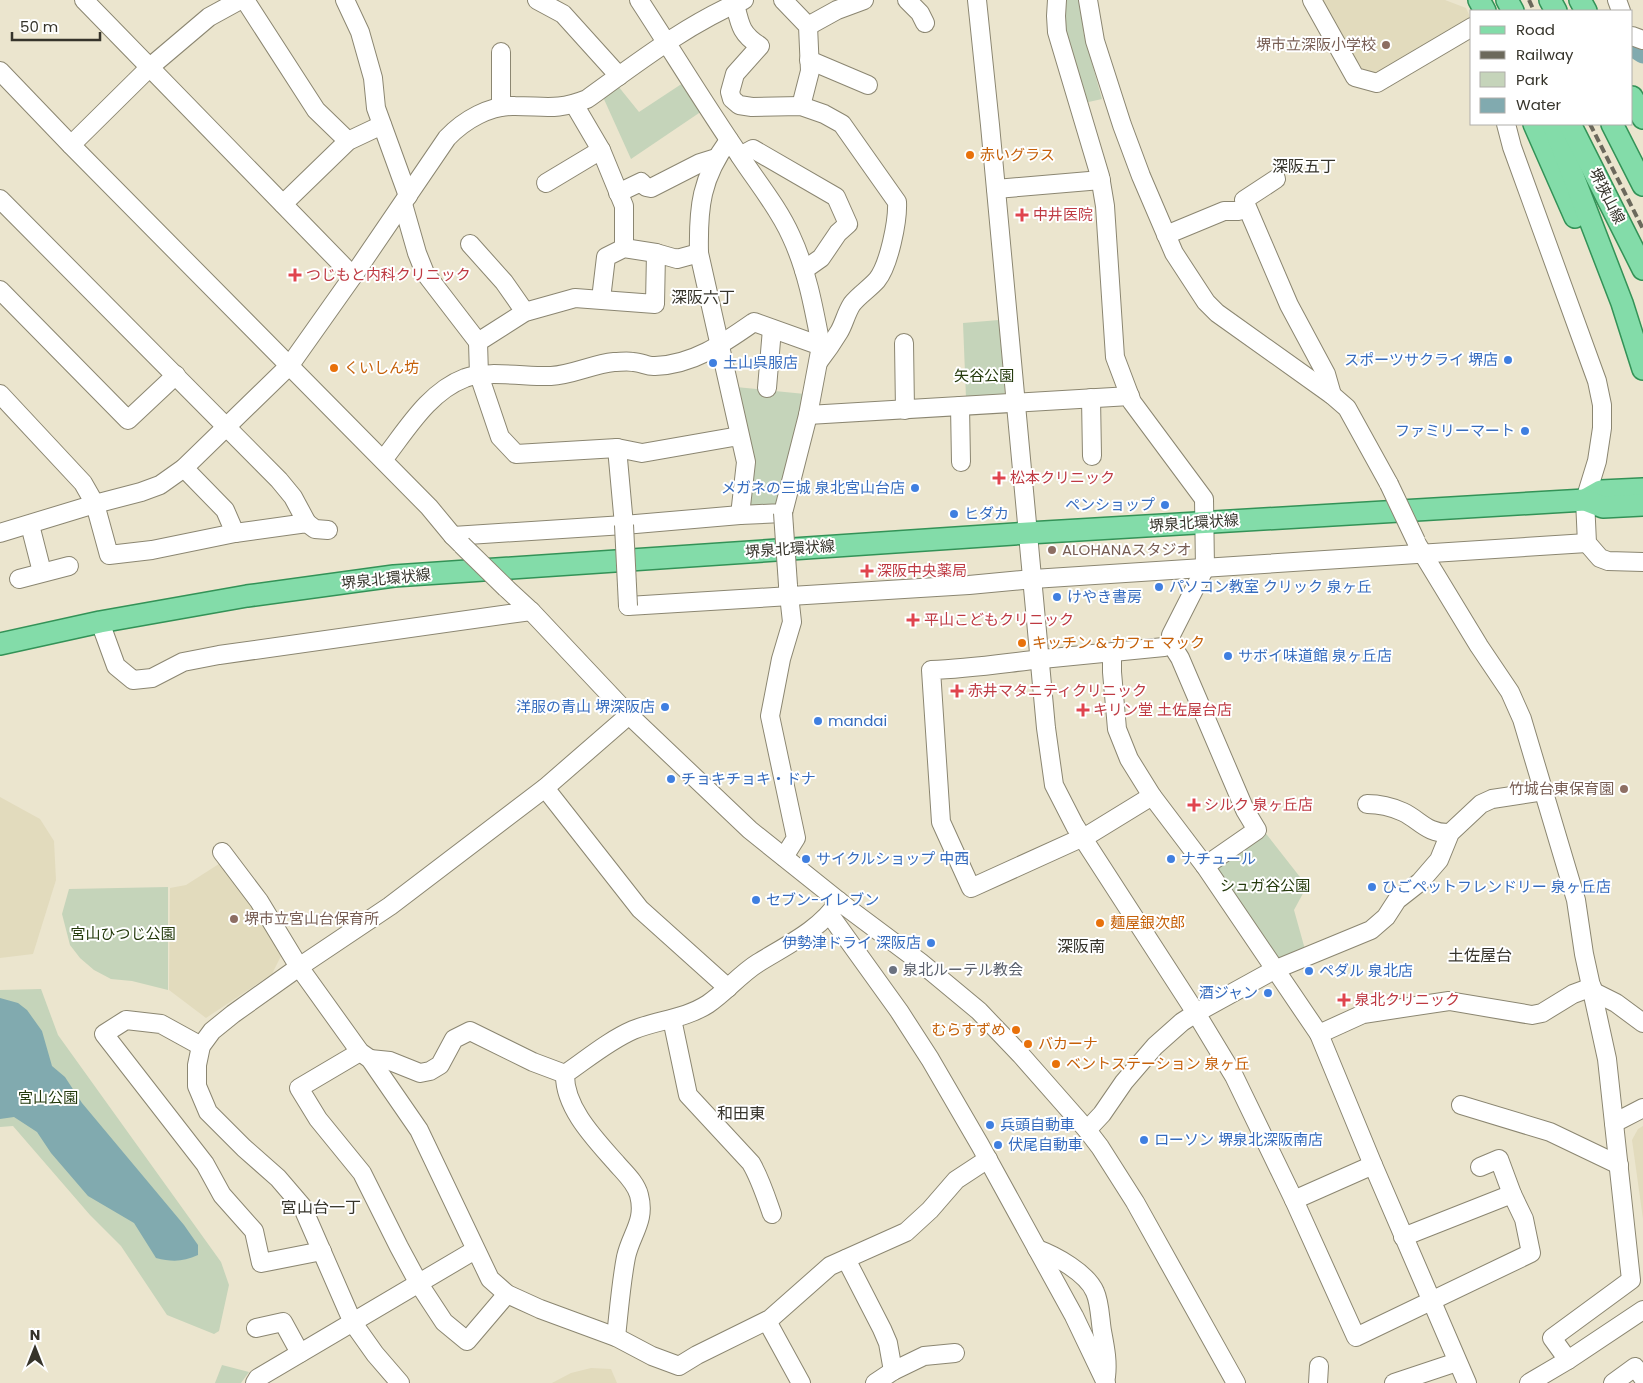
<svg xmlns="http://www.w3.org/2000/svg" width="1643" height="1383" font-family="Poppins,'Noto Sans JP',sans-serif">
  <rect width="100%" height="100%" fill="#ebe5ce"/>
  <g fill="#e2dbbd">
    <polygon points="1320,0 1445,0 1466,8 1471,19 1375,76 1360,71"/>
    <polygon points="0,797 40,819 54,841 56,880 33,954 0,958"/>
    <polygon points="222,862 282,954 272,974 206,1018 169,990 170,888 186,885"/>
    <polygon points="1643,1126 1643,1219 1632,1140 1638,1129"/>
    <polygon points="591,1368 611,1369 617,1383 552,1383 571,1373"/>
  </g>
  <g fill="#c5d4ba">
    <polygon points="1062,0 1079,0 1084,35 1102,99 1084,103 1063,31"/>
    <polygon points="683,83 702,111 631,159 603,97 618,86 639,112"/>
    <polygon points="999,320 1005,395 966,398 963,323"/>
    <polygon points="736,387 805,394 777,507 747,508"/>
    <polygon points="1264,831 1307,886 1294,910 1306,953 1275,961 1211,867"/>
    <polygon points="168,887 168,990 132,981 111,979 94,970 80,958 70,945 62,914 69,889"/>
    <polygon points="41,989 58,1035 221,1262 229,1285 219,1331 214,1334 167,1315 121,1246 90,1215 13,1126 0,1127 0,990"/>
    <polygon points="222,1365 249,1372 241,1383 215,1383"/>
  </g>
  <path fill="#81aaaf" d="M0,998L18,1003L27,1010L42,1031L52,1066L65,1077L82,1103L184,1225L198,1245V1255C183,1262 172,1262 156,1258L134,1223L88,1196L51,1153L37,1132L14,1117L0,1119Z"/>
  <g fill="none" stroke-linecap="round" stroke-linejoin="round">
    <polyline stroke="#81aaaf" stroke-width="21" points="1632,46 1643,53"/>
    <defs>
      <g id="minor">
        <polyline points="84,0 353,276"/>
        <polyline points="245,0 316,110 348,141"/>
        <polyline points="345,0 360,32 373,78 376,108 408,196"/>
        <polyline points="537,0 563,14 619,76"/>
        <path d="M639,0C673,52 705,105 740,156C757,182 778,207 791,236C807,270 814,309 821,346"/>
        <polyline points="783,0 808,26 810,71 801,106"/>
        <polyline points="907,0 920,13 925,23"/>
        <polyline points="977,0 990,125 1046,728 1054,785 1075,826 1196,1013 1234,1076 1294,1200 1356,1337 1531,1253 1524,1219 1512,1194 1403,1237"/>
        <polyline points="1057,0 1056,16 1057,32 1100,176 1105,206 1115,357 1132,402 1204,499 1205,568 1171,635 1171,644 1180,658 1245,810 1257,830 1205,866"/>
        <polyline points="1088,0 1095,41 1122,125 1141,176 1174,253 1206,302 1217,313 1332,395 1347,408 1389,484"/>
        <polyline points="1312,0 1355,77 1377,83 1472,27"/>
        <polyline points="1617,0 1621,11"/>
        <path d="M735,4C740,25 741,34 760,46L735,74L730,92L732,99L739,105L752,107L801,106L824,114L842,124L897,202C898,221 889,265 877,280C869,289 859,295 852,304C846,313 844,324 839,332C833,342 826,352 819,361"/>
        <polyline points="808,26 837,10 864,0"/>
        <polyline points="1632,36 1643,40"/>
        <polyline points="501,52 501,107"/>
        <polyline points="809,60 868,85"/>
        <polyline points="0,71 71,145 429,507 453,536 461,544"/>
        <polyline points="574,104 601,150 624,206 624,248"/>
        <polyline points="1506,124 1512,147 1597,381 1602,405 1602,428 1597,461 1585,500 1587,543 1600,558 1608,561 1643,562"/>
        <polyline points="71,145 150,67 209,17 240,0"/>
        <polyline points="740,156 753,149 836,197 848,224 838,233 821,258 804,270"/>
        <polyline points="1276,179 1244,200 1289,305 1326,374 1332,395"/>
        <polyline points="546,183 601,150"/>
        <polyline points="996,189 1101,180"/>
        <polyline points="618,193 641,182 646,187 651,188 700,163 716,158"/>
        <polyline points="0,199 279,480 293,497 307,523"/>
        <polyline points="283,204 348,141 382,125"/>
        <polyline points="403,204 417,253 425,273 478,342"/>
        <polyline points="1166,235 1224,211 1239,211"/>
        <polyline points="470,244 504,282 525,312"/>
        <path d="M699,253C698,207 701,178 729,140"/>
        <polyline points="0,290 128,420 176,375"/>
        <polyline points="601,299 606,257 624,248 656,253"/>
        <polyline points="904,343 905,410"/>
        <polyline points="767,388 772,329"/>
        <polyline points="0,394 83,483 95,504 109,555 152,550 235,533 307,523 315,529 328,530"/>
        <polyline points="1091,398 1092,456"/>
        <polyline points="960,406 961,462"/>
        <polyline points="808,415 1130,396"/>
        <polyline points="739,436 642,453 617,448 516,454 500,437 479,375 478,342 525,312 575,298 655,304 656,253 677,259 699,253 746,462 740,515"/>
        <polyline points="617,448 624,525"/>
        <path d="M383,460C406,431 428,392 465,378C484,370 529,377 551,376C572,375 593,364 614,362C620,362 627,361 633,362C641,362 648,367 655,366C693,365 724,343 754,322L821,346L808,415L783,513L740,515L624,525L453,536"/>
        <polyline points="184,468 225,510 235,533"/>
        <polyline points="30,525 42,572"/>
        <path d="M0,533L95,504L141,492L160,485L184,468L290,365L353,276L447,138C464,120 490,105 515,106C545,106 557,111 587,99C637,63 687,24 744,0"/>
        <polyline points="1417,544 1479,646 1510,692 1522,719 1576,900 1584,954 1607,1059 1631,1280 1552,1338 1568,1360"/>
        <polyline points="19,579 69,566"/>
        <polyline points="506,588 531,611 629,715 750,830 845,906 920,962 979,1011 1021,1055 1087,1130 1100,1147 1135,1202 1236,1383"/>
        <polyline points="628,606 969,585 1033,579 1587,543"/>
        <polyline points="100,622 116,666 133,680 152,678 183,662 219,655 531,611"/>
        <polyline points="1112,653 1112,672 1117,729 1129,759 1152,796 1205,866 1319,1034 1373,1165 1467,1383"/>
        <polyline points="545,788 640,909 728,988"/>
        <path d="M1152,796L1090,834L971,888L941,822L931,670C968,669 1005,663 1042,659C1083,655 1123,651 1164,647L1171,644"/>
        <path d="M1367,804C1379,804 1392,807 1403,812C1420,820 1427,834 1450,833"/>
        <polyline points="222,852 259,901 299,967 360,1052 370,1059 419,1130 490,1279 507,1294 540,1309 616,1337 652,1356 679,1366 697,1355 770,1319 830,1266 906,1232 930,1210 956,1180 988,1159"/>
        <polyline points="784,857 796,838 770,716 781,659 792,622 788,586"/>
        <polyline points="830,915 899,1011 930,1059 980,1145 1074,1316 1106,1383"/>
        <polyline points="1592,991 1616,1003 1643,1023"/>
        <path d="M672,1019L688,1095L751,1163C760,1178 766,1197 772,1214"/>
        <polyline points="1319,1034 1363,1014 1449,1001 1532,1015 1542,1013 1573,994 1592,987"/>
        <polyline points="201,1046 161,1024 126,1020 104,1034 205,1164 222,1195 254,1231 261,1263 322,1251"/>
        <polyline points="360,1052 299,1088 318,1119 362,1173 399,1247 419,1284 444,1322 467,1341 507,1294"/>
        <polyline points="370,1059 390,1061 420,1073 430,1071 440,1065 454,1039 470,1031 533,1062 565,1074"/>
        <polyline points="1461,1105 1550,1132 1619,1165"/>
        <polyline points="1614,1123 1643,1108"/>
        <polyline points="1087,1130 1102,1114 1124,1082 1155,1046 1182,1022 1196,1013 1274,970 1371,930 1386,917 1397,900 1420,882 1439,860 1450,833 1481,804 1492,799 1544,791"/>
        <polyline points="1480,1167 1499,1159 1512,1194"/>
        <polyline points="1294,1200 1373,1165"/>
        <path d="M1037,1249C1056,1256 1087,1273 1095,1292C1100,1303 1100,1319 1102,1331C1105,1347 1108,1361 1106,1377"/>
        <polyline points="846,1259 882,1329 888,1343 893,1371"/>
        <polyline points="767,1321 801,1383"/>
        <polyline points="256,1328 283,1322 300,1353"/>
        <path d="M616,1337C619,1310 621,1283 626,1257C631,1234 646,1221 639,1195C636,1183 625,1173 617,1164C596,1140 564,1108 565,1074C587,1059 608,1041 633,1030C657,1020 685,1019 708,1004C726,992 740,974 758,963C787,945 820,930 839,901"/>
        <polyline points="255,1383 258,1378 475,1250"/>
        <polyline points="400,1383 375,1354 353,1323 302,1206 278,1178 244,1148 208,1112 197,1086 197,1065 201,1046 212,1031 233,1014 299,967 390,906 545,788 629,715"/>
        <polyline points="875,1383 893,1371 924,1356 955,1353"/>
        <polyline points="1318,1383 1319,1366"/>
        <polyline points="1394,1383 1457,1362"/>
        <polyline points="1529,1383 1568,1360 1643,1310"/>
        <polyline points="1613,1383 1635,1367 1643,1378"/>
      </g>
      <g id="major">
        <polyline points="1479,0 1485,11"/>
        <polyline points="1507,0 1513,11"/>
        <polyline points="1550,0 1556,11"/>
        <polyline points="1580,0 1586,11"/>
        <polyline points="1632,97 1643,118"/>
        <polyline points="1534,124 1575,217"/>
        <polyline points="1553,124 1622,303 1643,369"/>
        <polyline points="1570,124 1643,269"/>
        <polyline points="1612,124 1643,185"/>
        <polyline points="1585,500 1601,491 1643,489"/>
        <polyline points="0,644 100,622 247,596 394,576 1028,533 1585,500 1603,507 1643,505"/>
      </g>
    </defs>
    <use href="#minor" stroke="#8b8671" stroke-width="20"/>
    <use href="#major" stroke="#339257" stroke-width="24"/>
    <use href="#minor" stroke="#fff" stroke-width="18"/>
    <use href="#major" stroke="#83dca9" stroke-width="21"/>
    <g stroke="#6c695c" stroke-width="4" stroke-dasharray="8 4" stroke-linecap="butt">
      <polyline points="1529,0 1534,11"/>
      <polyline points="1590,124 1643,229"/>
    </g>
    <defs>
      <g id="minor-bridge">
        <polyline points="1389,484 1416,541"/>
        <polyline points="783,513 788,585"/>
        <polyline points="624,525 628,606"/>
        <polyline points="462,545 506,588"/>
      </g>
    </defs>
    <use href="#minor-bridge" stroke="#8b8671" stroke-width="20" stroke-linecap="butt"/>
    <use href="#minor-bridge" stroke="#fff" stroke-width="18"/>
  </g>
  <g fill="#8d6e63" stroke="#fff" stroke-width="2">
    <circle cx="1386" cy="45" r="5"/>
    <circle cx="1052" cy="550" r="5"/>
    <circle cx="1624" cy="789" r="5"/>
    <circle cx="234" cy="919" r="5"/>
  </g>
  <g fill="#e8710a" stroke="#fff" stroke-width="2">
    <circle cx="970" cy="155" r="5"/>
    <circle cx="334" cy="368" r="5"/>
    <circle cx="1022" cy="643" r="5"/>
    <circle cx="1100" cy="923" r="5"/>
    <circle cx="1016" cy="1030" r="5"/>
    <circle cx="1028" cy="1044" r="5"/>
    <circle cx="1056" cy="1064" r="5"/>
  </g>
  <g fill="#e0444e" stroke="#fff" stroke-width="2">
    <path d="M1019.5 207.5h5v5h5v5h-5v5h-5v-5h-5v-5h5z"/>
    <path d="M292.5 267.5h5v5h5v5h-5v5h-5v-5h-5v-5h5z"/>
    <path d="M996.5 470.5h5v5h5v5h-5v5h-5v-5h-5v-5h5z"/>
    <path d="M864.5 563.5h5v5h5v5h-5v5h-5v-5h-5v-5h5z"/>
    <path d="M910.5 612.5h5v5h5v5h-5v5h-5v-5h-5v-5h5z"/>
    <path d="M954.5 683.5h5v5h5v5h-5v5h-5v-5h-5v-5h5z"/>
    <path d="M1080.5 702.5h5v5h5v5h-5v5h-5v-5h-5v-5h5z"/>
    <path d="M1191.5 797.5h5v5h5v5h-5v5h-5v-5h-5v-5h5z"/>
    <path d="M1341.5 992.5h5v5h5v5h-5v5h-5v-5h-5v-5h5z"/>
  </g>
  <g fill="#3f7fe0" stroke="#fff" stroke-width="2">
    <circle cx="1508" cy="360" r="5"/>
    <circle cx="713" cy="363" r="5"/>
    <circle cx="1525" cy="431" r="5"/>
    <circle cx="915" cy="488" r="5"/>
    <circle cx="1165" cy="505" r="5"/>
    <circle cx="954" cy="514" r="5"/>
    <circle cx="1159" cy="587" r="5"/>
    <circle cx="1057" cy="597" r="5"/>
    <circle cx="1228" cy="656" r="5"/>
    <circle cx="665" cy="707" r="5"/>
    <circle cx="818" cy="721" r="5"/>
    <circle cx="671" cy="779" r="5"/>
    <circle cx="806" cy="859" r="5"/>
    <circle cx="1171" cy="859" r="5"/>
    <circle cx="1372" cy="887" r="5"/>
    <circle cx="756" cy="900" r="5"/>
    <circle cx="931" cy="943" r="5"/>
    <circle cx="1309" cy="971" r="5"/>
    <circle cx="1268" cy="993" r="5"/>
    <circle cx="990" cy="1125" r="5"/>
    <circle cx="1144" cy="1140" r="5"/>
    <circle cx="998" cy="1145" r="5"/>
  </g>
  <circle fill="#6b7280" stroke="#fff" stroke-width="2" cx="893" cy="970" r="5"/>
  <g text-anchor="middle" stroke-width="4" stroke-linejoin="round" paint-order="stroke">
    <g font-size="15" fill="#785e54" stroke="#fff" text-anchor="end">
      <text x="1376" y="50">堺市立深阪小学校</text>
      <text x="1062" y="555" text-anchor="start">ALOHANAスタジオ</text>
      <text x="1614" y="794">竹城台東保育園</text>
      <text x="244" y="924" text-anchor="start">堺市立宮山台保育所</text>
    </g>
    <g font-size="15" fill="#c56008" stroke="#fff" text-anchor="start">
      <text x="980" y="160">赤いグラス</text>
      <text x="344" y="373">くいしん坊</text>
      <text x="1032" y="648">キッチン &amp; カフェ マック</text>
      <text x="1110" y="928">麺屋銀次郎</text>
      <text x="1006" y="1035" text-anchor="end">むらすずめ</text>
      <text x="1038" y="1049">バカーナ</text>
      <text x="1066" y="1069">ベントステーション 泉ヶ丘</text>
    </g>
    <g font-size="15" fill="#36342b" stroke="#fff">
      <text transform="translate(1607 196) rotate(63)" y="5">堺狭山線</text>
      <text transform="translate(1194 523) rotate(-4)" y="5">堺泉北環状線</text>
      <text transform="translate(790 549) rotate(-4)" y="5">堺泉北環状線</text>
      <text transform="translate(386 579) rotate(-6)" y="5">堺泉北環状線</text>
    </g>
    <g font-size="15" fill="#be3a42" stroke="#fff" text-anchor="start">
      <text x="1033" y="220">中井医院</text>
      <text x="306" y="280">つじもと内科クリニック</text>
      <text x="1010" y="483">松本クリニック</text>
      <text x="877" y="576">深阪中央薬局</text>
      <text x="924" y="625">平山こどもクリニック</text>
      <text x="968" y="696">赤井マタニティクリニック</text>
      <text x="1093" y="715">キリン堂 土佐屋台店</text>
      <text x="1204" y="810">シルク 泉ヶ丘店</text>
      <text x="1355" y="1005">泉北クリニック</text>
    </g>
    <g font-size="15" fill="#366cbe" stroke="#fff" text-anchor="start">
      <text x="1498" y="365" text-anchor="end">スポーツサクライ 堺店</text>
      <text x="723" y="368">土山呉服店</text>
      <text x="1515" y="436" text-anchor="end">ファミリーマート</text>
      <text x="905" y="493" text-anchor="end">メガネの三城 泉北宮山台店</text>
      <text x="1155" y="510" text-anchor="end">ペンショップ</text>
      <text x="964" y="519">ヒダカ</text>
      <text x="1169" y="592">パソコン教室 クリック 泉ヶ丘</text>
      <text x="1067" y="602">けやき書房</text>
      <text x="1238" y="661">サボイ味道館 泉ヶ丘店</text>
      <text x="655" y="712" text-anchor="end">洋服の青山 堺深阪店</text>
      <text x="828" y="726">mandai</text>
      <text x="681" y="784">チョキチョキ・ドナ</text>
      <text x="816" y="864">サイクルショップ 中西</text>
      <text x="1181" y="864">ナチュール</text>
      <text x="1382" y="892">ひごペットフレンドリー 泉ヶ丘店</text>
      <text x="766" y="905">セブン-イレブン</text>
      <text x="921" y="948" text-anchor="end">伊勢津ドライ 深阪店</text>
      <text x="1319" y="976">ペダル 泉北店</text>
      <text x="1258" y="998" text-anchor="end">酒ジャン</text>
      <text x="1000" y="1130">兵頭自動車</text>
      <text x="1154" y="1145">ローソン 堺泉北深阪南店</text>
      <text x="1008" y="1150">伏尾自動車</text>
    </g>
    <g font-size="15" fill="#243a0c" stroke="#fff">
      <text x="984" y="381">矢谷公園</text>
      <text x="1265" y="891">シュガ谷公園</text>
      <text x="123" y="939">宮山ひつじ公園</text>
      <text x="48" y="1103">宮山公園</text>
    </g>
    <g font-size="15" fill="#5b616d" stroke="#fff" text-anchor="start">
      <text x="903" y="975">泉北ルーテル教会</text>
    </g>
    <g font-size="16" fill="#36342b" stroke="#fff">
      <text x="1304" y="172">深阪五丁</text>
      <text x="703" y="303">深阪六丁</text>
      <text x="1081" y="952">深阪南</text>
      <text x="1480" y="961">土佐屋台</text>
      <text x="741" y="1119">和田東</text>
      <text x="321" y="1213">宮山台一丁</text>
    </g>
  </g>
  <rect x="1470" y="10" width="162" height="115" fill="#ffffff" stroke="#afaeaa"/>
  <rect x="1480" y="26" width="25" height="8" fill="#83dca9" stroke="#afaeaa"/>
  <text x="1516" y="35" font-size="15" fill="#36342b">Road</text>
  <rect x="1480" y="51" width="25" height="8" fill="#6c695c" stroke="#afaeaa"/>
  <text x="1516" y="60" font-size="15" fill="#36342b">Railway</text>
  <rect x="1480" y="72" width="25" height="15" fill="#c5d4ba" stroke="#afaeaa"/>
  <text x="1516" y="85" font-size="15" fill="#36342b">Park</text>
  <rect x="1480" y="98" width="25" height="15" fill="#81aaaf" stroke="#afaeaa"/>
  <text x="1516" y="110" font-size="15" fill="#36342b">Water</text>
  <g transform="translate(35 1348)" stroke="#ffffff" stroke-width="4" paint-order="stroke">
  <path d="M0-4L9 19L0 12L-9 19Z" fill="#36342b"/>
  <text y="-8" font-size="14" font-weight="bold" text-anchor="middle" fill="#36342b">N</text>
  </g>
  <path d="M12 32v8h88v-8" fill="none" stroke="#36342b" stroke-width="2.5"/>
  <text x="20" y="32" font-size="15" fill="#36342b" stroke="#ffffff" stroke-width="4" paint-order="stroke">50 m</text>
</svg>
